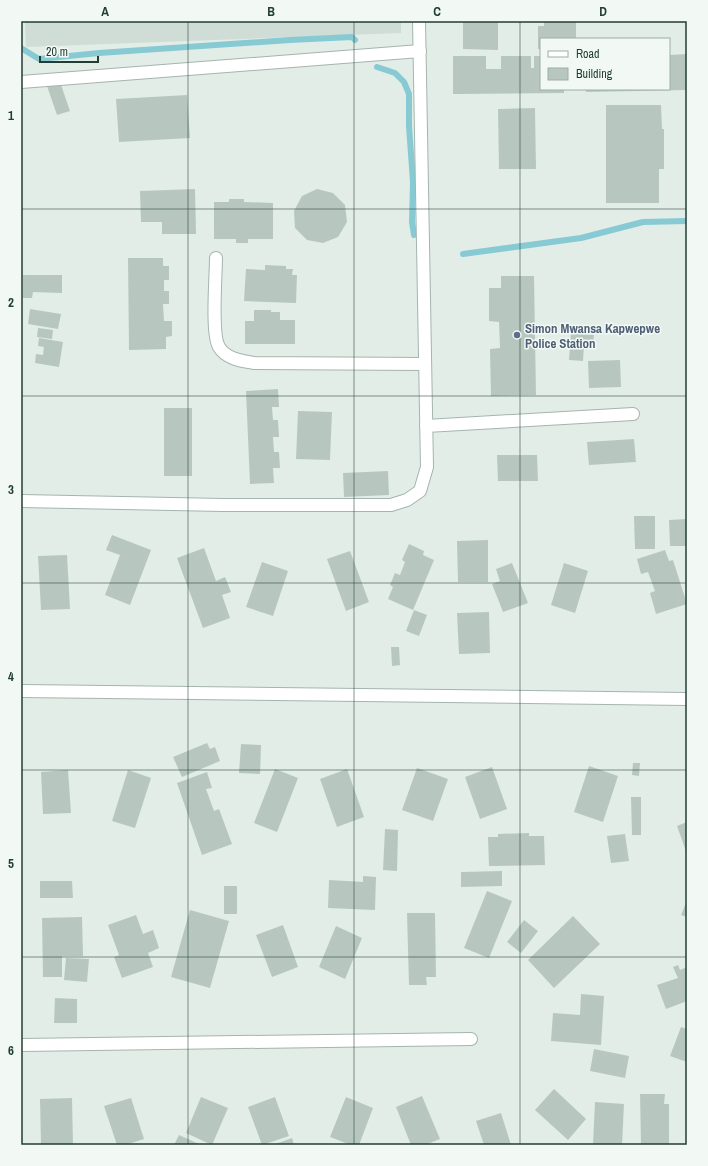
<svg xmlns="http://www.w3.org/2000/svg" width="708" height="1166" font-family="'Archivo Narrow',sans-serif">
  <rect width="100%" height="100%" fill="#e2ede7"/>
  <polygon fill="#d0dcd6" points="25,21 401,21 401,33 26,47"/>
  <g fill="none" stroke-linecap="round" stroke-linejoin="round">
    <g stroke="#87cad4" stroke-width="6">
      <polyline points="21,48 39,59 99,53 290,40 352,37 355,40"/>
      <polyline points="377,67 395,73 404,82 409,94 409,126 413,182 412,222 414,235"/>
      <polyline points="463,254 581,238 643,222 687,221"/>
    </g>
  </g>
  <g fill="#b7c7c0">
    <polygon points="463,21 498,21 498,50 463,49"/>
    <polygon points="544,21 576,21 576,39 541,39 541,49 538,49 538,26 544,26"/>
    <polygon points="687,54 687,90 586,92 586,89 669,89 669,55"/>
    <polygon points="453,56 486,56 486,69 501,69 501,56 531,56 531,68 534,68 534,56 541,56 541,89 564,89 564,93 453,94"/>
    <polygon points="60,82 70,111 57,115 47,86"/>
    <polygon points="187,95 190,138 119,142 116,99"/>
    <polygon points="606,105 661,105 662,129 664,129 664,169 659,169 659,203 606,203"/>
    <polygon points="535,108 536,169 499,169 498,109"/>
    <polygon points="195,189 196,234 162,234 162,222 141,222 140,191"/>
    <polygon points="317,189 333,193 345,205 347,222 338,237 323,243 307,240 295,228 294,211 302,196"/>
    <polygon points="229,199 244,199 244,202 273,203 273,239 248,239 248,243 236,243 236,239 214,239 214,202 229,202"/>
    <polygon points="128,258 163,258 163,266 169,266 169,280 164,280 164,291 169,291 169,304 163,304 164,321 172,321 172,336 166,337 166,349 129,350"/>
    <polygon points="265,265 286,266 286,269 293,269 292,275 297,275 296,303 244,301 246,269 265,270"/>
    <polygon points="23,275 62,275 62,293 33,292 32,298 23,298"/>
    <polygon points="501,276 534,276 536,395 491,396 490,349 500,348 499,322 489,321 489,288 501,288"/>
    <polygon points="30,309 61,314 58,329 28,324"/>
    <polygon points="254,310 271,310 271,312 280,312 280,320 295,320 295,344 245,344 245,321 254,321"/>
    <polygon points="38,328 53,330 52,339 37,337"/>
    <polygon points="571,333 594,335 593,345 584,345 583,361 569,360"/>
    <polygon points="39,338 63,342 59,367 35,363 36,354 43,355 44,347 38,346"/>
    <polygon points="620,360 621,387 589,388 588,361"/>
    <polygon points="278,389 279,407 272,407 273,420 278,420 279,437 273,437 274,452 279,452 280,468 273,468 274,483 250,484 246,391"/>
    <rect x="164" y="408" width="28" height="68"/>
    <polygon points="298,411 332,412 330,460 296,459"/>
    <polygon points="634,439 636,462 589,465 587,442"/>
    <polygon points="497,455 537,455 538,481 498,481"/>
    <polygon points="388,471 389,495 344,497 343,473"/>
    <polygon points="634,516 655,516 655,549 635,549"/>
    <polygon points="687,519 687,546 670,546 669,520"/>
    <polygon points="112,535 151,550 130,605 105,595 120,555 106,550"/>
    <polygon points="488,540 488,582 458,582 457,541"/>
    <polygon points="409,544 424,551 423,555 434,560 413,610 388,599 393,587 390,585 395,573 400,575 405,562 402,560"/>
    <polygon points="204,548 216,581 225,577 231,592 222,595 230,618 203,628 177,558"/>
    <polygon points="665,550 669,561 673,560 687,604 656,614 650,593 655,591 648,572 641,574 637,559"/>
    <polygon points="350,551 369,602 346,611 327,559"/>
    <polygon points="67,555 70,609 41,610 38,556"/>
    <polygon points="262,562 288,571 273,616 246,607"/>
    <polygon points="512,563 528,603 503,612 492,584 500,581 496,569"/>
    <polygon points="564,563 588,571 575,613 551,605"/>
    <polygon points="414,610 427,615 419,636 406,631"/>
    <polygon points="489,612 490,653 459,654 457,613"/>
    <polygon points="391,647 399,647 400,665 392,666"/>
    <polygon points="207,743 210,749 215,747 220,761 182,777 173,757"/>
    <polygon points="241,744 261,745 260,774 239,773"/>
    <polygon points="633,763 640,763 639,776 632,775"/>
    <polygon points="589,766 618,776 603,822 574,812"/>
    <polygon points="492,767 507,809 480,819 465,777"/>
    <polygon points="417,768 448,779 433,821 402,810"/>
    <polygon points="275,769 298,778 277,832 254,823"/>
    <polygon points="347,769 364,817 337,827 320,779"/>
    <polygon points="68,770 71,813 43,814 41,772"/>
    <polygon points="128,770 151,778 135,828 112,821"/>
    <polygon points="207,772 212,788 206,789 214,811 219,809 232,844 202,855 177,783"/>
    <polygon points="631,797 641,797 641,835 632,835"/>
    <polygon points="687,822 687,854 677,826"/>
    <polygon points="385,829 398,830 397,871 383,870"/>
    <polygon points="529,833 529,836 544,836 545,865 489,866 488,837 498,837 498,834"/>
    <polygon points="625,834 629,861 611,863 607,836"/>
    <polygon points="502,871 502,886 461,887 461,872"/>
    <polygon points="363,876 376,877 375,910 328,908 329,880 363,882"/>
    <polygon points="40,881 72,881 73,898 40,898"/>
    <rect x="224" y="886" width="13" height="28"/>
    <polygon points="487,891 512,901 489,958 464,948"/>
    <polygon points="687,900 687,917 681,915"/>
    <polygon points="190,910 229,921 210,988 171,977"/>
    <polygon points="407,913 435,913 436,977 426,977 427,985 409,985"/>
    <polygon points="136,915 143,934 153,930 159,948 148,953 153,967 122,978 114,957 119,955 108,925"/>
    <polygon points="573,916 600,944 554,988 528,960"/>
    <polygon points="82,917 83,956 62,956 62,977 43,977 42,918"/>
    <polygon points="524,920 538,931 521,953 507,942"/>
    <polygon points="283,925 298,967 272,977 256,935"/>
    <polygon points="336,926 362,938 345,979 319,967"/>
    <polygon points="66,958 89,959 87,982 64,980"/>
    <polygon points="678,965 680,970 687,967 687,1001 666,1009 657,985 678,978 673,967"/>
    <polygon points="581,994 604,996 601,1045 551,1041 553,1013 580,1015"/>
    <polygon points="55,998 77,999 77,1023 54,1023"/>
    <polygon points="681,1027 687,1029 687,1062 670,1056"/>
    <polygon points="594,1049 629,1056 625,1078 590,1071"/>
    <polygon points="554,1089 586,1119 568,1140 535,1110"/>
    <polygon points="640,1094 665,1094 664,1104 669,1104 669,1145 641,1145"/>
    <polygon points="422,1096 440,1139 425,1145 411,1145 396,1107"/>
    <polygon points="201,1097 228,1108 212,1145 186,1133"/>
    <polygon points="275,1097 289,1136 262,1145 248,1107"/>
    <polygon points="346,1097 373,1108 359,1145 351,1145 330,1137"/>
    <polygon points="72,1098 73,1145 41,1145 40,1099"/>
    <polygon points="131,1098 144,1139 125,1145 117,1145 104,1106"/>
    <polygon points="595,1102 624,1104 622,1145 593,1145"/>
    <polygon points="501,1113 511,1145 484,1145 476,1121"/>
    <polygon points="179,1135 201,1145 174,1145"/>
    <polygon points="292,1138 294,1145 273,1145"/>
  </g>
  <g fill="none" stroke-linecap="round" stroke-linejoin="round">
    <defs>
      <g id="street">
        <polyline points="21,82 420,51"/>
        <path d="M216,258C216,276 211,334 219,347C226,359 242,361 254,363L425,364"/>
        <polyline points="426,426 633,414"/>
        <polyline points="21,501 223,505 391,505 407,500 420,491 427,467 419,21"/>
        <polyline points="21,691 687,699"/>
        <polyline points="21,1045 471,1039"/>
      </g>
    </defs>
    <use href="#street" stroke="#a4b5ae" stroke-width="14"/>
    <use href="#street" stroke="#fff" stroke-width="12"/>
  </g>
  <path fill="none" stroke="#213e35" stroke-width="1" stroke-opacity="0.55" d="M188,21V1145M354,21V1145M520,21V1145M21,209H687M21,396H687M21,583H687M21,770H687M21,957H687"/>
  <circle fill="#5c6f8a" stroke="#f2f9f5" stroke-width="1.5" cx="517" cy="335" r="4"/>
  <g text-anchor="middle" stroke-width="3" stroke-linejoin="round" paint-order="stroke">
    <g font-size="13" font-weight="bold" fill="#4e5e75" stroke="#f2f9f5" text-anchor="start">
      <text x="525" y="333">Simon Mwansa Kapwepwe<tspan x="525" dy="15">Police Station</tspan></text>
    </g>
  </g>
  <rect width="708" height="1166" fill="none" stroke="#f2f9f5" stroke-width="44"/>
  <rect x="540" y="38" width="130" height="52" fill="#f2f9f5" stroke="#9eaea8"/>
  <rect x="548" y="51" width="20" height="6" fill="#ffffff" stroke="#9eaea8"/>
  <text x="576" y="58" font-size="12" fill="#213e35">Road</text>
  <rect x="548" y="68" width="20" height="12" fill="#b7c7c0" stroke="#9eaea8"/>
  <text x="576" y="78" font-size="12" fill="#213e35">Building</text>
  <path d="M40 56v6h58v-6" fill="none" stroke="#213e35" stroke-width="2"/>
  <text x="46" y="56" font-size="12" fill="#213e35" stroke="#f2f9f5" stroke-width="3" paint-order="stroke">20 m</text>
  <rect x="22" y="22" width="664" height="1122" fill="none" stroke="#213e35" stroke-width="1.5"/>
  <g font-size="13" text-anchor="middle" font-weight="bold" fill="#213e35">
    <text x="105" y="16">A</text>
    <text x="271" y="16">B</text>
    <text x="437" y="16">C</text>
    <text x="603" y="16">D</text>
    <text x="11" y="120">1</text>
    <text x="11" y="307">2</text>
    <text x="11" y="494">3</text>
    <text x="11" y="681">4</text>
    <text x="11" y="868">5</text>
    <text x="11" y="1055">6</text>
  </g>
</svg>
